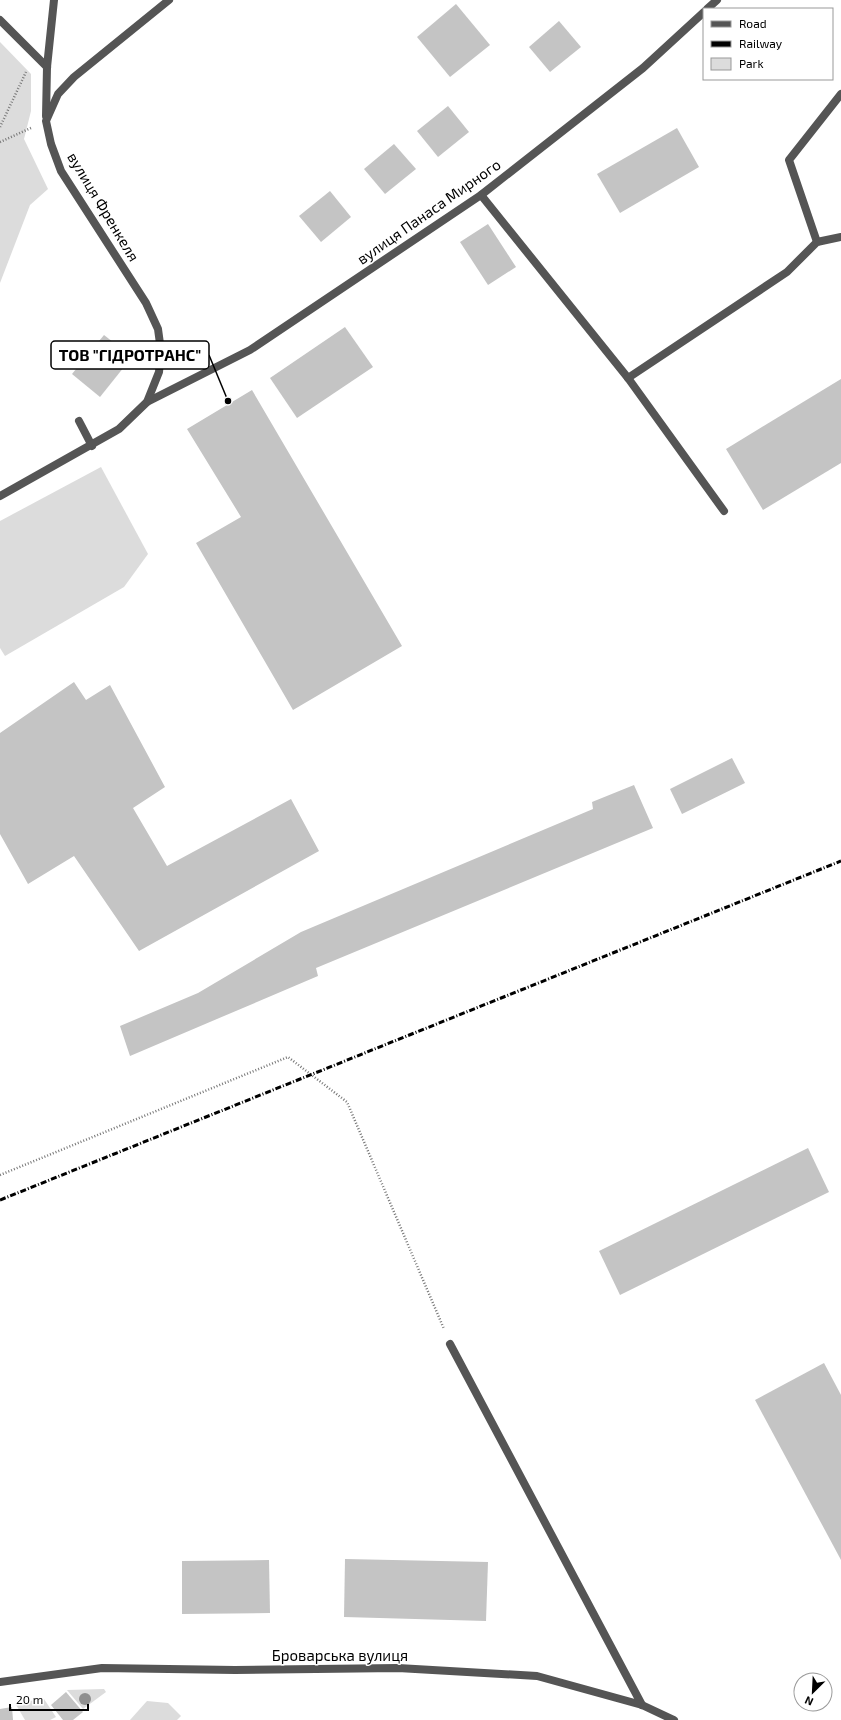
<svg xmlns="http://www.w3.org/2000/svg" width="841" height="1720" font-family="'Exo 2',sans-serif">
  <rect width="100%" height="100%" fill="#fff"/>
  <g fill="#dcdcdc">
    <polygon points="0,42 31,74 31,111 24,139 48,189 30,205 0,283"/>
    <polygon points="101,467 148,554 124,587 5,656 0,648 0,521"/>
    <polygon points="104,1689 106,1692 83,1709 67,1690"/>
    <polygon points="44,1699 56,1717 50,1720 25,1720 15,1703"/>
    <polygon points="147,1701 168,1703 181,1716 177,1720 130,1720"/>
  </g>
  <g fill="#c4c4c4">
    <polygon points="456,4 490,45 450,77 417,37"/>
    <polygon points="559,21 581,47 550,72 529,47"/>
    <polygon points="448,106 469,132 438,157 417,131"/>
    <polygon points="677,128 699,167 620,213 597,174"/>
    <polygon points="394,144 416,169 385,194 364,169"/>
    <polygon points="330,191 351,217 321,242 299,216"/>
    <polygon points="488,224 516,267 488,285 460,242"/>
    <polygon points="345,327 373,367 297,418 270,378"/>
    <polygon points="104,335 132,357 100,397 72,374"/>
    <polygon points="841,379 841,463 763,510 726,449"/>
    <polygon points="252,390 402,646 293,710 196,543 241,517 187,429"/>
    <polygon points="74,682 86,700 110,685 165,787 133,808 167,866 291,799 319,851 139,951 74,856 28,884 0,834 0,733"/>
    <polygon points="732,758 745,783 682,814 670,789"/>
    <polygon points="634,785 653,828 316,968 318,976 130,1056 120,1026 198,993 301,932 593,809 592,802"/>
    <polygon points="808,1148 829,1192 620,1295 599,1251"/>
    <polygon points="824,1363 841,1395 841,1560 755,1400"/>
    <polygon points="345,1559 488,1562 486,1621 344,1617"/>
    <polygon points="269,1560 270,1613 182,1614 182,1561"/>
    <polygon points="66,1692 83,1712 73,1720 63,1720 51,1705"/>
    <polygon points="12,1707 13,1720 0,1720 0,1709"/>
  </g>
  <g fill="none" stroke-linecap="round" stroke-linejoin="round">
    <g stroke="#777" stroke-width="2.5" stroke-dasharray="1 2" stroke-linecap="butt">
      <polyline points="0,127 26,72"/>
      <polyline points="0,142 31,128"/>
      <polyline points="0,1175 288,1057 347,1102 444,1329"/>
    </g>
    <g stroke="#555" stroke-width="8">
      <polyline points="481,195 628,378 724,511"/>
      <polyline points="817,242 789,160 841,94"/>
      <polyline points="628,378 787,272 817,242 841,237"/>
      <polyline points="79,421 92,446"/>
      <polyline points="450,1344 642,1705"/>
    </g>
    <g stroke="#555" stroke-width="8">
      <polyline points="707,9 717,0"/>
      <polyline points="0,20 47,67"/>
      <polyline points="46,116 47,67 54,0"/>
      <polyline points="147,402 250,350 481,195 643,68 704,12"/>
      <polyline points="0,496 119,429 147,402 159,372 161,351 158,329 146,303 61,171 51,144 46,121 58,94 74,77 169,0"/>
      <polyline points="0,1682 102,1668 235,1670 398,1668 537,1676 642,1705 674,1720"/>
    </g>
    <polyline stroke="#000" stroke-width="3" stroke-dasharray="6 2 1 2" stroke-linecap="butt" points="0,1200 841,861"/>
  </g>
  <circle fill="#8f8f8f" cx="85" cy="1699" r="6"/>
  <g text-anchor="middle" stroke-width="3" stroke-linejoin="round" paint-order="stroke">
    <g font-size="15" fill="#000" stroke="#fff">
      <text transform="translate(103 207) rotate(59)" y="5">вулиця Френкеля</text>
      <text transform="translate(429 212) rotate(-35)" y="5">вулиця Панаса Мирного</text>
      <text x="340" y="1661">Броварська вулиця</text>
    </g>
  </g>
  <path fill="none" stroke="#000" stroke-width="1.5" d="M228 401L209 355"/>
  <circle fill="#000" stroke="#fff" stroke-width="1.5" cx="228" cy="401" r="4"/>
  <rect fill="#fff" stroke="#000" stroke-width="1.5" x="51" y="341" width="158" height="28" rx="4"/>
  <g font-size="16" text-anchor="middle" font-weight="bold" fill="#000">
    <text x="130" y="361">ТОВ "ГІДРОТРАНС"</text>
  </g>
  <rect x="703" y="8" width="130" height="72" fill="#ffffff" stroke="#999999"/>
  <rect x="711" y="21" width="20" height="6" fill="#555555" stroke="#999999"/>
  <text x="739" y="28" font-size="12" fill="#000000">Road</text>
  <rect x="711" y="41" width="20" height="6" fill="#000000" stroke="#999999"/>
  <text x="739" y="48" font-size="12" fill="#000000">Railway</text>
  <rect x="711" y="58" width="20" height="12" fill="#dcdcdc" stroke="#999999"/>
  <text x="739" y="68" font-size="12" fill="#000000">Park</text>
  <g transform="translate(813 1692) rotate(204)"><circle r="19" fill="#ffffff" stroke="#999999"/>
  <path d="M0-3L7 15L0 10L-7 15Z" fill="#000000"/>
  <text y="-6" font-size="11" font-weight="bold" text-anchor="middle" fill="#000000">N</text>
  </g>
  <path d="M10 1704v6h78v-6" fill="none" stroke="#000000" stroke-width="2"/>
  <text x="16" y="1704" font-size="12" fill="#000000" stroke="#ffffff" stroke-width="3" paint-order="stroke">20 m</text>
</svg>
